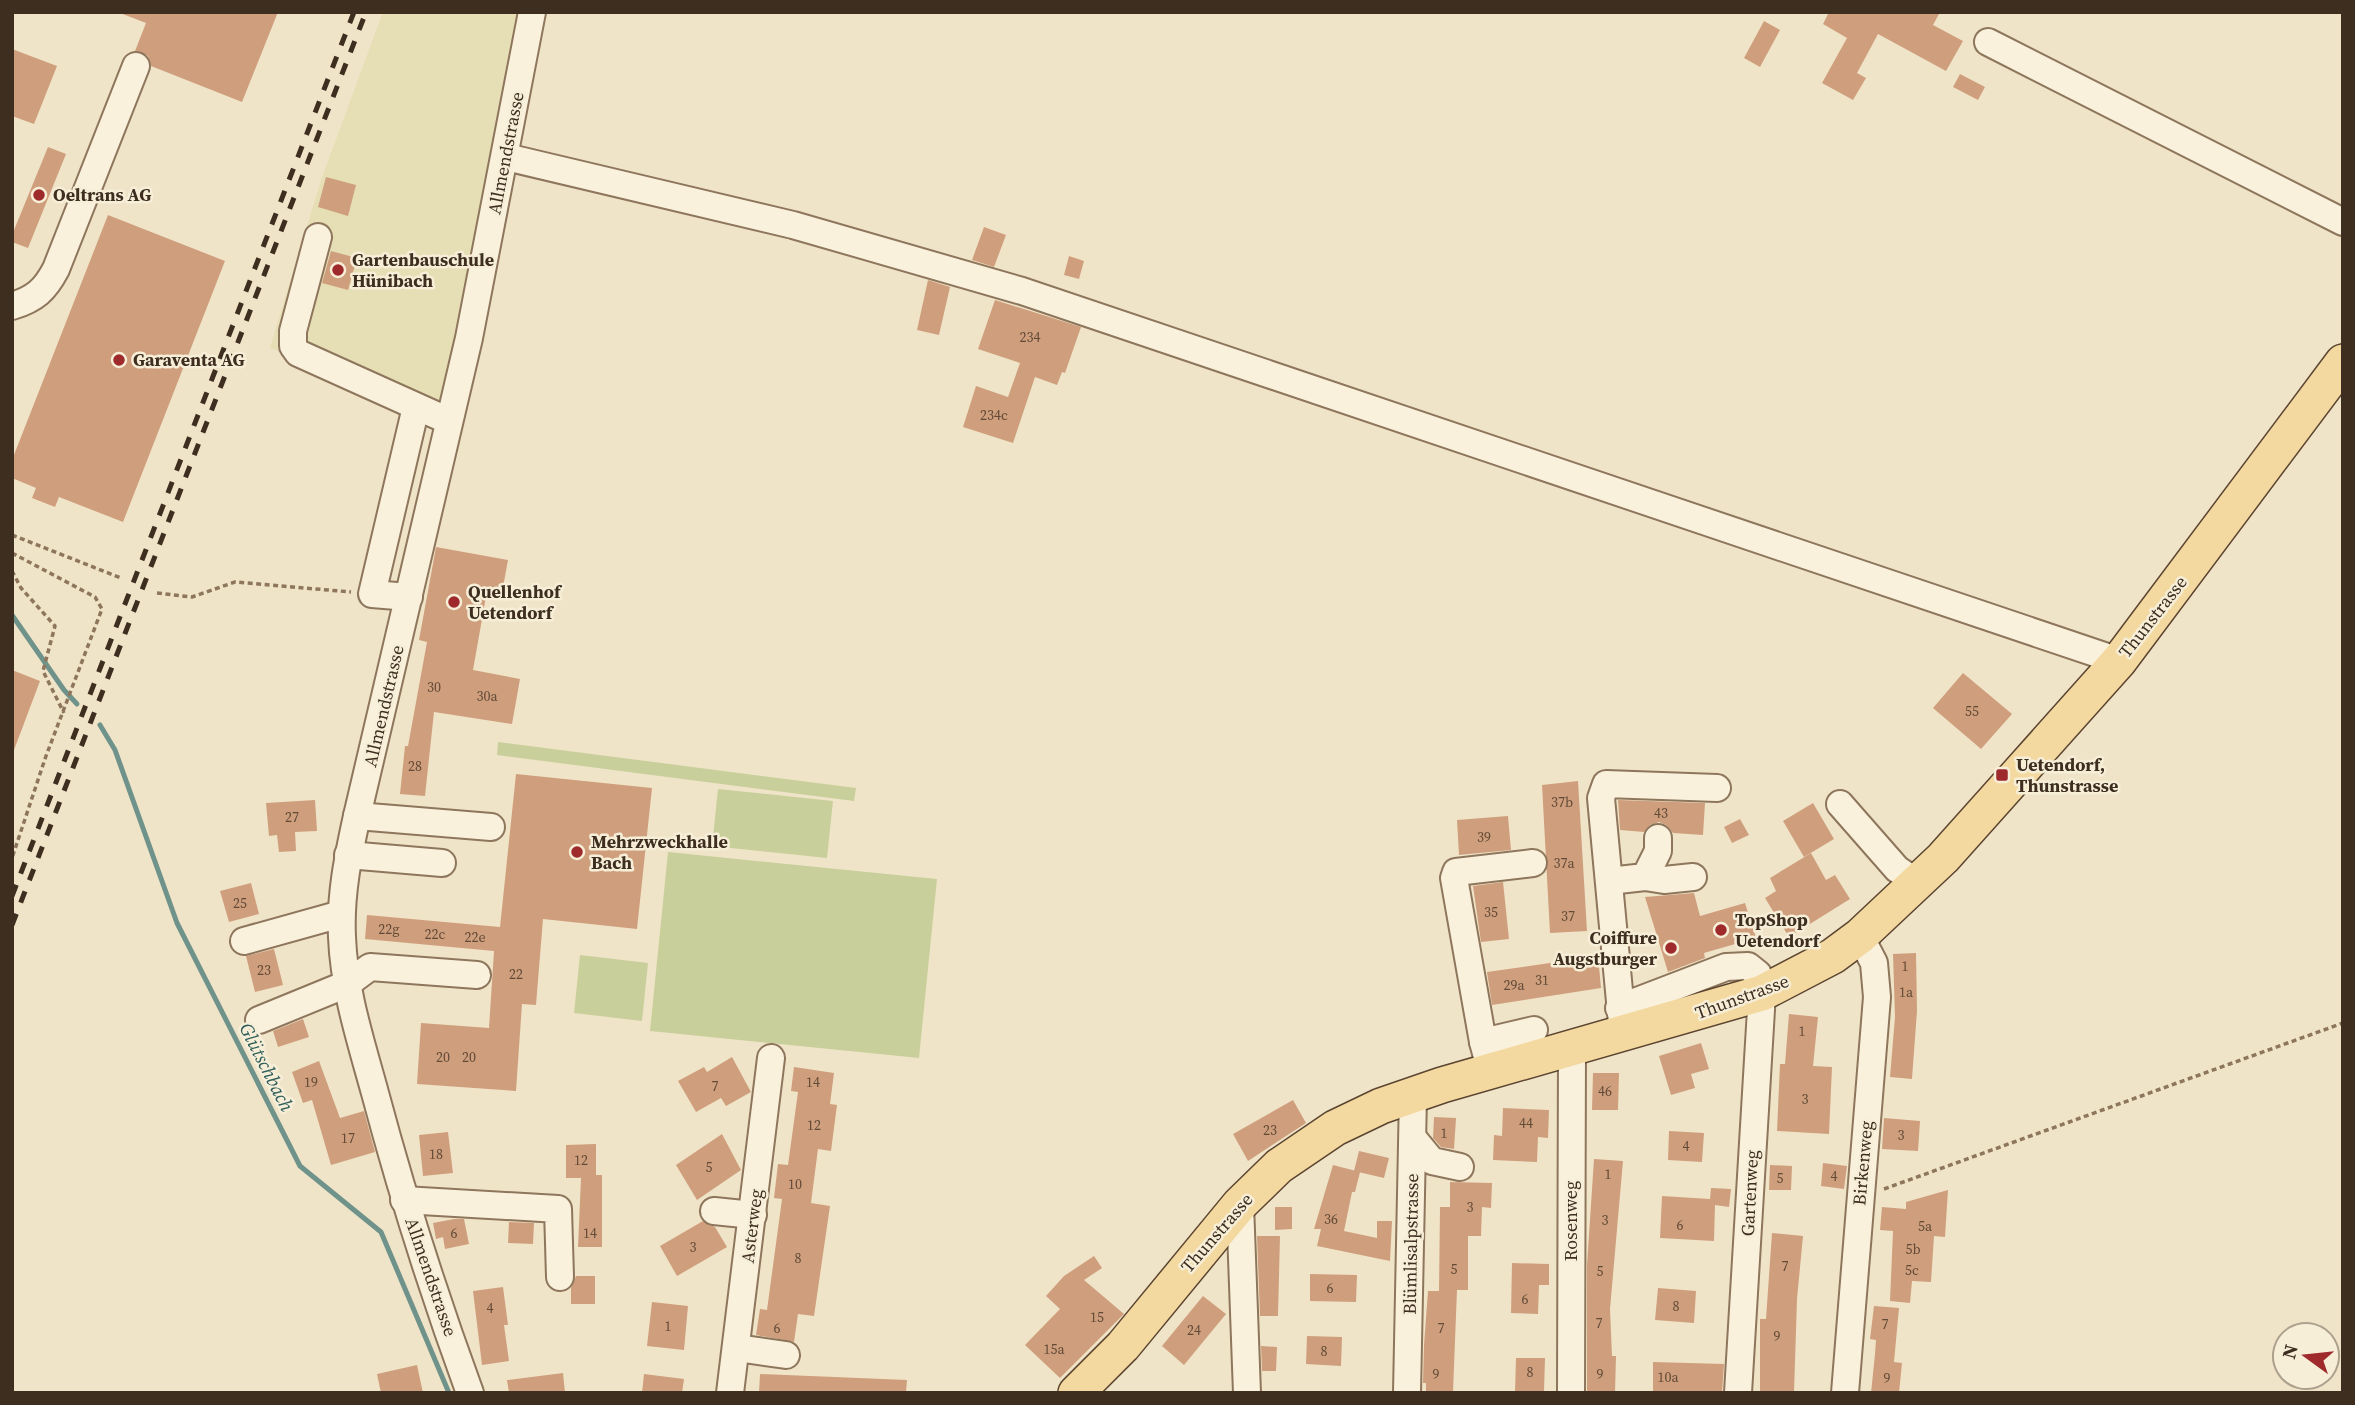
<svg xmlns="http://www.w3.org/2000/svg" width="2355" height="1405" font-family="'Source Serif 4',serif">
  <rect width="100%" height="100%" fill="#f0e4c8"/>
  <polygon fill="#e6deb5" points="383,12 521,12 494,169 441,405 270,348 322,177"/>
  <g fill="#c9cf9b">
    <polygon points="498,742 856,788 854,801 497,755"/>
    <polygon points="718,789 833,801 827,858 712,846"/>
    <polygon points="668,852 937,879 919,1058 650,1031"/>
    <polygon points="580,955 648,963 642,1021 574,1013"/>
  </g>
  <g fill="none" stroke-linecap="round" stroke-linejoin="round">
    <g stroke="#6f938a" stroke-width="5">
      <polyline points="12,615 64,690 77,704"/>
      <polyline points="100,725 115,750 177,923 300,1166 381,1232 449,1393"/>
    </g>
  </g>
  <g fill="#cf9f7d">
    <polygon points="278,12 242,102 151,66 148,56 135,51 146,23 120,13"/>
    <polygon points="1829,12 1940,12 1933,25 1963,41 1946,71 1878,34 1857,73 1866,78 1853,100 1822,83 1847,38 1823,24"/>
    <polygon points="1764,21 1780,30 1760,67 1744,58"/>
    <polygon points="12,49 57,66 34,124 12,116"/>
    <polygon points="1960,74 1985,87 1978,100 1953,87"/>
    <polygon points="48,147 66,154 28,248 12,242 12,235"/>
    <polygon points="326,177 356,185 348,216 318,207"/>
    <polygon points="108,215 225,261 123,522 59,497 55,507 32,498 36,488 12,478 12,460"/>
    <polygon points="984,227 1006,235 994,267 972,260"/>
    <polygon points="331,251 357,258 348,290 322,283"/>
    <polygon points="1069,256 1084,261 1079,279 1064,275"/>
    <polygon points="928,280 950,287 939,335 917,330"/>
    <polygon points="995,300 1081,327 1065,373 1062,372 1057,385 1035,377 1013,443 963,427 976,386 1008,397 1020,363 978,349"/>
    <polygon points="436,547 508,560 502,593 487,591 473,670 520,679 512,724 434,712 425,796 400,794 405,746 408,746 427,642 419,640"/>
    <polygon points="12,670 40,681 14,750 12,749"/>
    <polygon points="1963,673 2012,714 1981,749 1933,708"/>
    <polygon points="516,774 652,788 637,929 543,919 536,1005 522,1004 516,1091 417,1084 421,1023 489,1028 494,951 365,939 367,915 500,927"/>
    <polygon points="1578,781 1587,931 1550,933 1542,785"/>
    <polygon points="315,800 317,831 295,832 296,851 279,852 277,835 269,836 266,803"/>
    <polygon points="1618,800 1705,803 1703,835 1673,833 1666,825 1659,822 1650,825 1644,832 1620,830"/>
    <polygon points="1813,803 1834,839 1804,857 1783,821"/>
    <polygon points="1508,816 1511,850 1459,855 1457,820"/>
    <polygon points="1740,819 1749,835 1732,843 1724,827"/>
    <polygon points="1811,853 1826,880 1835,875 1850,899 1789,937 1765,898 1776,891 1770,878"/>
    <polygon points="1503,882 1509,939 1481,942 1473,886"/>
    <polygon points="251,883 259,914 229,922 220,891"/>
    <polygon points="1694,893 1700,916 1745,903 1756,938 1704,953 1705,958 1668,972 1645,897"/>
    <polygon points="274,949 283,985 255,992 246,956"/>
    <polygon points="1916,953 1917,1011 1912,1079 1890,1077 1895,1017 1893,954"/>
    <polygon points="1598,956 1601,988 1492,1005 1487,972"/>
    <polygon points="1789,1014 1818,1017 1813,1066 1832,1067 1829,1134 1777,1131 1780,1064 1785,1064"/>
    <polygon points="303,1019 309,1037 278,1047 273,1031"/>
    <polygon points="1701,1043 1709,1069 1691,1074 1695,1088 1671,1095 1659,1056"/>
    <polygon points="732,1057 751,1092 726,1106 721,1098 696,1112 678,1081 704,1067 707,1072"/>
    <polygon points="319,1061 340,1118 364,1111 375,1152 331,1165 312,1100 303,1103 292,1072"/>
    <polygon points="794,1067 834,1073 830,1104 837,1105 831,1151 818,1149 811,1203 830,1206 814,1316 798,1314 794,1342 756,1335 760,1309 767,1310 782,1199 774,1198 778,1164 788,1165 798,1092 791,1091"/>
    <polygon points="1593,1073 1619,1073 1618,1110 1592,1110"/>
    <polygon points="1293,1100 1306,1123 1248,1161 1233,1134"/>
    <polygon points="1503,1108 1549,1110 1548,1138 1538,1137 1537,1162 1493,1160 1494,1135 1502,1136"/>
    <polygon points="1434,1117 1456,1118 1454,1149 1441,1147 1433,1138"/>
    <polygon points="1884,1118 1920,1121 1918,1151 1882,1149"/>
    <polygon points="1669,1131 1704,1133 1702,1162 1668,1160"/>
    <polygon points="448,1132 453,1173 423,1176 419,1135"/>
    <polygon points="722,1134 741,1170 697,1200 676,1165"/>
    <polygon points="596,1144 596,1175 602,1175 602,1247 578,1247 581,1178 566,1178 566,1145"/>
    <polygon points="1359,1151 1389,1158 1384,1178 1354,1171"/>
    <polygon points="1594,1159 1623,1161 1610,1309 1612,1356 1616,1356 1615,1393 1587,1393 1587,1265"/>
    <polygon points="1823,1163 1847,1166 1844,1189 1821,1186"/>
    <polygon points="1333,1165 1360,1172 1355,1192 1352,1192 1344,1231 1377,1238 1377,1221 1392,1221 1390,1261 1317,1246 1321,1229 1314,1229"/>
    <polygon points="1770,1165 1792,1166 1791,1190 1769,1190"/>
    <polygon points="1450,1182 1492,1183 1491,1208 1482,1207 1481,1236 1468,1236 1468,1290 1457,1290 1453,1392 1426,1391 1426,1383 1423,1383 1424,1345 1428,1291 1439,1291 1440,1207 1450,1207"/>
    <polygon points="1711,1188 1731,1189 1729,1207 1715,1205 1714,1241 1660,1238 1662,1196 1710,1199"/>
    <polygon points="1948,1190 1945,1237 1934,1236 1931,1282 1912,1281 1910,1303 1890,1301 1893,1231 1880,1230 1882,1207 1906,1209 1906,1202"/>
    <polygon points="1275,1207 1292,1207 1292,1229 1275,1230"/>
    <polygon points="454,1219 464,1219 469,1244 445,1249 443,1237 436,1239 433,1223"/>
    <polygon points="703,1221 715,1227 727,1247 677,1276 660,1246"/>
    <polygon points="509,1222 534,1223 533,1244 508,1243"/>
    <polygon points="1772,1233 1803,1236 1797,1299 1794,1393 1760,1393 1760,1319 1766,1319"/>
    <polygon points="1257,1236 1280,1236 1278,1316 1260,1316"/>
    <polygon points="1094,1256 1102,1268 1084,1280 1124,1314 1060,1378 1025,1345 1060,1309 1046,1296 1064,1276"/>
    <polygon points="1512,1263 1549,1264 1549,1285 1539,1285 1538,1314 1511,1313"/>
    <polygon points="1310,1274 1357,1275 1356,1302 1310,1301"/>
    <polygon points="576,1276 595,1276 595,1304 571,1304 571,1288"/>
    <polygon points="503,1287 508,1325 504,1325 509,1361 482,1365 473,1291"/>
    <polygon points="1658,1288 1696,1291 1694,1323 1655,1320"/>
    <polygon points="1203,1296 1226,1314 1184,1365 1162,1346"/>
    <polygon points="652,1302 688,1306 684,1350 647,1346"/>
    <polygon points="1874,1306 1899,1308 1894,1362 1902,1363 1899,1393 1871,1393 1875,1354 1876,1340 1870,1339"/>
    <polygon points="1307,1336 1342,1337 1341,1366 1306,1364"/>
    <polygon points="1261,1346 1277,1347 1276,1371 1262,1371"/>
    <polygon points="1516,1358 1545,1358 1544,1392 1515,1392"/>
    <polygon points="1653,1362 1724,1364 1722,1393 1653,1393"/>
    <polygon points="417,1365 423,1393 381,1393 377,1374"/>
    <polygon points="563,1373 565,1393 509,1393 507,1380"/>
    <polygon points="644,1374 684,1379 682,1393 642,1393"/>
    <polygon points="760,1374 907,1380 906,1393 759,1393"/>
  </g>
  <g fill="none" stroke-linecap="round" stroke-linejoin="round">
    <defs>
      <g id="minor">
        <polyline points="1988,42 2343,222"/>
        <polyline points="506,157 793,225 1022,291 2119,661"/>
        <polyline points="318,237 293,331 293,346 298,353 449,421"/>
        <path d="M12,306C35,299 45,290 56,269L136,66"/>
        <polyline points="409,597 372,594 416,407"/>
        <polyline points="1840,804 1897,869 1918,883"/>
        <polyline points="357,816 491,827"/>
        <polyline points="348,855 442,863"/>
        <polyline points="1645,877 1664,880 1693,877"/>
        <polyline points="1609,881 1645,877 1658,851 1658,838"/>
        <polyline points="244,941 341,914"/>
        <polyline points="1619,1008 1726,967 1748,966 1758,974 1762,993 1738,1393"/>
        <polyline points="259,1020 347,984 370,967 477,975"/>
        <polyline points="1622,1023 1601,798 1606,784 1717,788"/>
        <polyline points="1483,1042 1534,1030"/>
        <polyline points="1491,1072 1483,1042 1454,878 1456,872 1533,863"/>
        <polyline points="1413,1138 1432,1161 1460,1167"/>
        <polyline points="404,1200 558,1209 560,1277"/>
        <polyline points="1240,1204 1247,1393"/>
        <polyline points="714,1211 753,1215"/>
        <polyline points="737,1348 786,1355"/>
        <path d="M470,1393C434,1295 402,1194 375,1093C361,1042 344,990 342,937C340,895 348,857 357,816L469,338L532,12"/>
        <polyline points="730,1393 771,1058"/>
        <polyline points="1407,1393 1413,1095"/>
        <polyline points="1571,1393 1572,1049"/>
        <polyline points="1845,1393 1877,997 1874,963 1860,936"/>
      </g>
      <polyline id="major" points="1076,1393 1123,1346 1240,1204 1279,1166 1335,1128 1381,1106 1442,1085 1762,993 1833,956 1860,936 1943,858 2119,661 2343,362"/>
    </defs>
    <use href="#minor" stroke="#8d765c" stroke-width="30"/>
    <use href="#major" stroke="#5b4430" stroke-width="38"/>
    <g stroke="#8d765c" stroke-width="3.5" stroke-dasharray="5 3.5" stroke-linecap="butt">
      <polyline points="12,535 121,578"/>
      <polyline points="12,553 95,597 102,609 46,756 12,858"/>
      <polyline points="12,571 21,588 55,626 43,671 64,713"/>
      <polyline points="157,593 192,597 235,582 351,592"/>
      <polyline points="1884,1189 2343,1023"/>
    </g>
    <use href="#minor" stroke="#faf1dc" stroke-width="26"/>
    <use href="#major" stroke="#f3d9a0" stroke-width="35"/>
    <g stroke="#3d2e20" stroke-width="5" stroke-dasharray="12 12" stroke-linecap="butt">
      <polyline points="12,896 354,12"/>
      <polyline points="12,925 366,12"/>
    </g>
  </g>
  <g fill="#9e2a2b" stroke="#f7eed8" stroke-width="2.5">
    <circle cx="39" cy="195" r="7"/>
    <circle cx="338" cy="270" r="7"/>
    <circle cx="119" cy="360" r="7"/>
    <circle cx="454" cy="602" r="7"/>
    <rect x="1995" y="768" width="14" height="14" rx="3.5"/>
    <circle cx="577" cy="852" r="7"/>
    <circle cx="1721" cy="930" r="7"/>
    <circle cx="1671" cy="948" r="7"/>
  </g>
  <g text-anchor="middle" stroke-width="5" stroke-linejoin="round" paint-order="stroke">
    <g font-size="14" fill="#624a37">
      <text x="1030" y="342">234</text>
      <text x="994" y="420">234c</text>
      <text x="434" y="692">30</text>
      <text x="487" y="701">30a</text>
      <text x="1972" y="716">55</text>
      <text x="415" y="771">28</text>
      <text x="1562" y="807">37b</text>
      <text x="1661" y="818">43</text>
      <text x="292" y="822">27</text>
      <text x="1484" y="842">39</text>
      <text x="1564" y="868">37a</text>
      <text x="240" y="908">25</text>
      <text x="1491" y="917">35</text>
      <text x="1568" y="921">37</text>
      <text x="389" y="934">22g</text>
      <text x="435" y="939">22c</text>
      <text x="475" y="942">22e</text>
      <text x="1905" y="971">1</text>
      <text x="264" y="975">23</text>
      <text x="516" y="979">22</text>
      <text x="1542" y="985">31</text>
      <text x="1514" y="990">29a</text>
      <text x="1906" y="997">1a</text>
      <text x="1802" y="1036">1</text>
      <text x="443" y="1062">20</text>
      <text x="469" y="1062">20</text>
      <text x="311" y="1087">19</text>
      <text x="813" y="1087">14</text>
      <text x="715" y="1091">7</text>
      <text x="1605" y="1096">46</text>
      <text x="1805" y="1104">3</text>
      <text x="1526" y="1128">44</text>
      <text x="814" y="1130">12</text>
      <text x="1270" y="1135">23</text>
      <text x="1444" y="1138">1</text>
      <text x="1901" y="1140">3</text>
      <text x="348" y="1143">17</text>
      <text x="1686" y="1151">4</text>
      <text x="436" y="1159">18</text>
      <text x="581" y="1165">12</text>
      <text x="709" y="1172">5</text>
      <text x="1608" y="1179">1</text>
      <text x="1834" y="1181">4</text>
      <text x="1780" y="1183">5</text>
      <text x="795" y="1189">10</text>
      <text x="1470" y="1212">3</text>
      <text x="1331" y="1224">36</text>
      <text x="1605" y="1225">3</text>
      <text x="1680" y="1230">6</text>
      <text x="1925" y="1231">5a</text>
      <text x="454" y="1238">6</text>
      <text x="590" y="1238">14</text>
      <text x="693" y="1252">3</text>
      <text x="1913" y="1254">5b</text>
      <text x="798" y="1263">8</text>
      <text x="1785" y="1271">7</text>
      <text x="1454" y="1274">5</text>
      <text x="1912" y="1275">5c</text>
      <text x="1600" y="1276">5</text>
      <text x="1330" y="1293">6</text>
      <text x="1525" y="1304">6</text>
      <text x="1676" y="1311">8</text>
      <text x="490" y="1313">4</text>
      <text x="1097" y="1322">15</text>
      <text x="1599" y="1328">7</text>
      <text x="1885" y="1329">7</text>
      <text x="668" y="1331">1</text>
      <text x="777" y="1333">6</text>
      <text x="1441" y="1333">7</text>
      <text x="1194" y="1335">24</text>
      <text x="1777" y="1341">9</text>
      <text x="1054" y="1354">15a</text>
      <text x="1324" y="1356">8</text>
      <text x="1530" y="1377">8</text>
      <text x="1436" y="1379">9</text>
      <text x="1600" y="1379">9</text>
      <text x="1668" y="1382">10a</text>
      <text x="1887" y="1383">9</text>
    </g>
    <g font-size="18" fill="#3d2e20" stroke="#f7eed8">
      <text transform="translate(506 153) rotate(-79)" y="6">Allmendstrasse</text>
      <text transform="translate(2153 617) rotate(-52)" y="6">Thunstrasse</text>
      <text transform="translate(384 706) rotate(-77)" y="6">Allmendstrasse</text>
      <text transform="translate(1742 997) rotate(-20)" y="6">Thunstrasse</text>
      <text transform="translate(1863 1163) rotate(-85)" y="6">Birkenweg</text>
      <text transform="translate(1750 1193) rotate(-87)" y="6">Gartenweg</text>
      <text transform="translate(1571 1221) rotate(-90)" y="6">Rosenweg</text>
      <text transform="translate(752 1226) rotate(-83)" y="6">Asterweg</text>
      <text transform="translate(1217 1233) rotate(-49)" y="6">Thunstrasse</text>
      <text transform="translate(1411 1244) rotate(-89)" y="6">Blümlisalpstrasse</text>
      <text transform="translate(431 1277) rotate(71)" y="6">Allmendstrasse</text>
    </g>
    <g font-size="18" font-weight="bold" fill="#3d2e20" stroke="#f7eed8" text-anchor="start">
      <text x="53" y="201">Oeltrans AG</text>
      <text x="352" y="266">Gartenbauschule<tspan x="352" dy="21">Hünibach</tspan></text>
      <text x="133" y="366">Garaventa AG</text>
      <text x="468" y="598">Quellenhof<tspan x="468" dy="21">Uetendorf</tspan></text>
      <text x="2016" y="771">Uetendorf,<tspan x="2016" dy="21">Thunstrasse</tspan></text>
      <text x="591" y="848">Mehrzweckhalle<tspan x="591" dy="21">Bach</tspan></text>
      <text x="1735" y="926">TopShop<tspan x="1735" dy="21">Uetendorf</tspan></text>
      <text x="1657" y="944" text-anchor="end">Coiffure<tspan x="1657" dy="21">Augstburger</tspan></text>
    </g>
    <g font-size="19" font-style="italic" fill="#2f5d5a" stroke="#f7eed8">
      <text transform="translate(267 1067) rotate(63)" y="7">Glütschbach</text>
    </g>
  </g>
  <rect width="2355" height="1405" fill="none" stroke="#3d2e20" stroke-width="28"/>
  <g transform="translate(2306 1356) rotate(285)"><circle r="33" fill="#f7eed8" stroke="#ada18e" stroke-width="2"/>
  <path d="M0-5L12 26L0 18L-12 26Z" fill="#9e2a2b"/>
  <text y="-10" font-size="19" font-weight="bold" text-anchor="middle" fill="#3d2e20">N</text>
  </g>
</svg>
